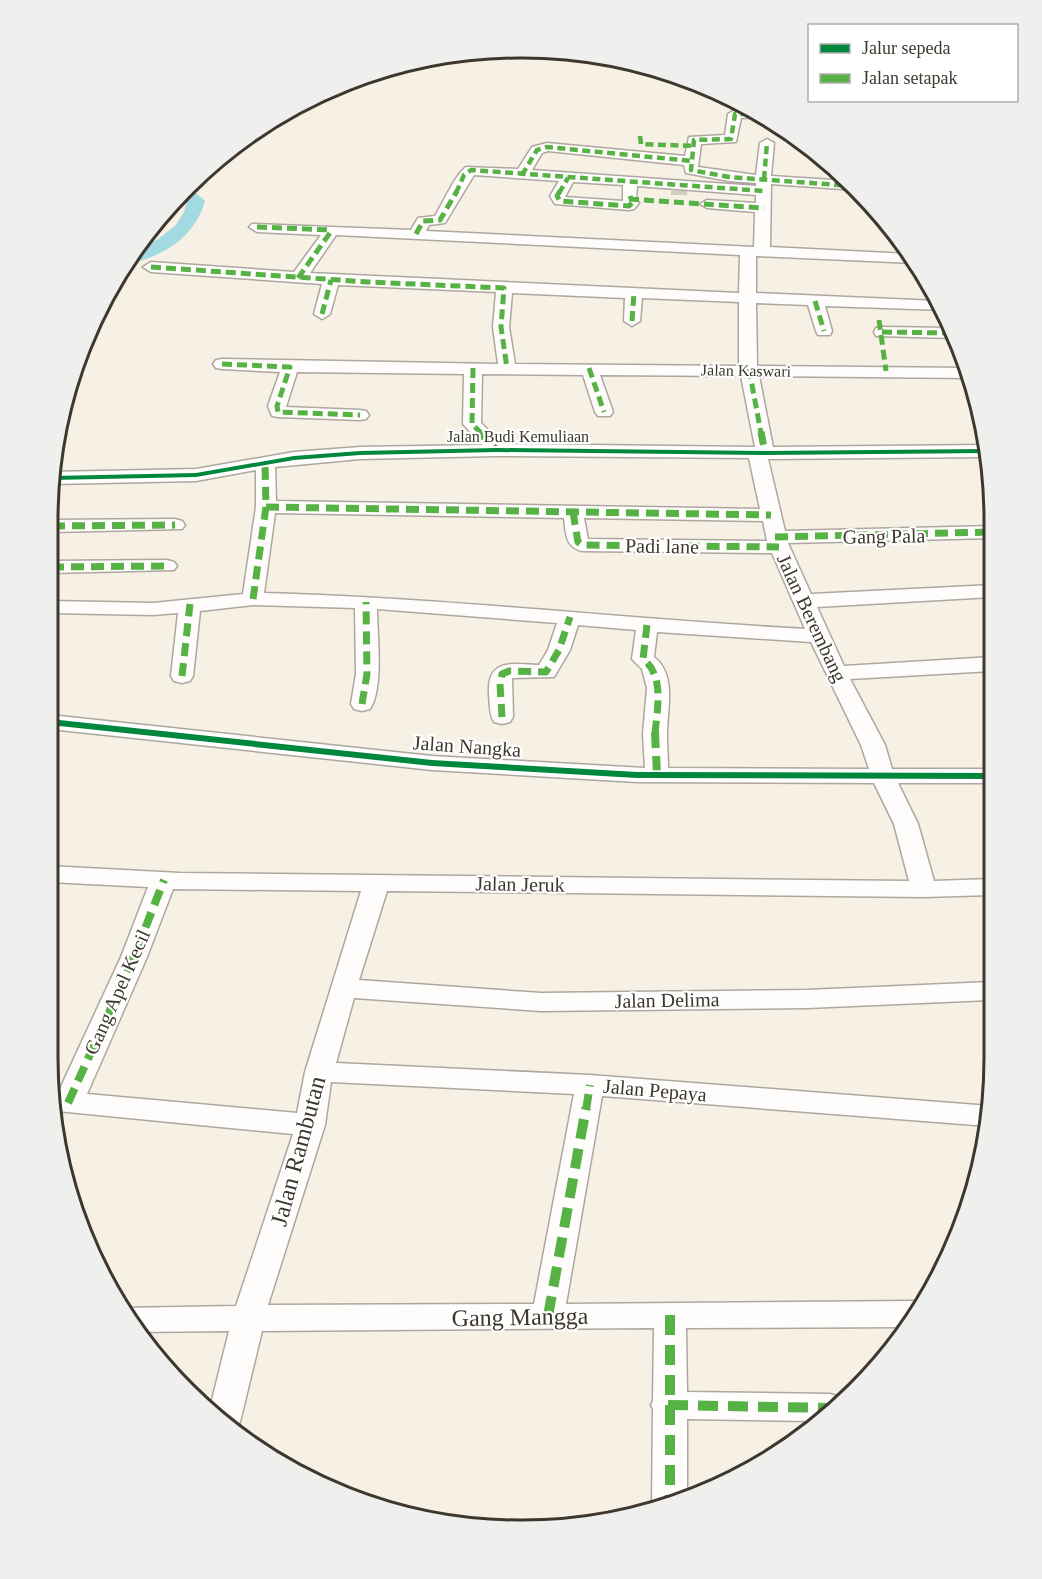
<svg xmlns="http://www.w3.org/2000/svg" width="1042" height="1579" font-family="'Times New Roman',serif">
  <rect width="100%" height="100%" fill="#f6f0e5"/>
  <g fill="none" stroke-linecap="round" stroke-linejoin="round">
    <path fill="#a3dae2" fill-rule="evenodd" d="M189,187L205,201C197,228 179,245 154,256C146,259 138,263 130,262L139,249L158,239L175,226L184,212L187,202L180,196Z"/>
    <polyline stroke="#d1cbc0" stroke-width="16" stroke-dasharray="16 8" stroke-linecap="butt" points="679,191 679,195"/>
    <defs>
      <g id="minor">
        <path d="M735,110H754L765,117L741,118L736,142L701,144L698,167L756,175L760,143L767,139L774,143L771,176L848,181L856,190L771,184L770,247L909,254L915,263L756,256V293L938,301L944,310L825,306L832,331L830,335H818L816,331L808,305L756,303L757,366L966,368L970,378L759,376L773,447L986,445L987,457L768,459L785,531L993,526V538L788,543L811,594L993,585L992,597L817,607L844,666L992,657V671L850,679L885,745L892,769H992V783H898L918,824L934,881L991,879V895L924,897L387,891L359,980L541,993L807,990L991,982L990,1000L807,1008L541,1011L354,998L336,1063L590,1075L990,1106L988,1126L602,1096L566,1304L914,1301L921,1304L905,1327L686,1328L687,1392L830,1394L842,1398L814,1421L687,1419V1497L655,1510L652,1504L653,1409L651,1405L653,1401L654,1328L262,1331L240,1422L232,1433L210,1408L229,1331L138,1332L128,1321L122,1308L236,1306L293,1134L57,1111L53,1091H59L121,957L148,887L49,882V866L180,873L909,881L894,824L874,783L637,782L432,770L50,729V715L432,756L645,768L643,734L647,688L642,669L632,659L636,630L578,625L570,650L554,677L512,678L513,717L510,722L502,724L494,722C489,714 490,704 489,694C487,658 512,664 539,665L548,650L557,623L377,609C377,634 384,688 370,709L362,711L354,709L351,704L356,674L355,608L253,605L200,611L193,676L190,681L182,683L174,681L171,676L178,613L153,615L51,613V601L153,603L243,594L256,507V470L196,481L52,484V472L196,469L294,452L360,447L482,445L463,424L464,374L297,372L286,407L360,410L366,411L369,415L366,419L360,420L278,417L272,416L268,406L280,372L222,369L216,368L213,364L216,360L222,359L498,364L493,327L496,292L338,285L330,314L322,319L314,314L322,284L151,272L143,267L151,262L294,272L321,235L257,232L249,227L252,224L411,230L418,218L435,216C443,203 455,175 466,167L518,169L532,147L547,143L685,156L689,137L725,135L728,114ZM548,151L684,165L686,173L729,181L756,183V186L532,170L542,153ZM474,175L559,181L550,196L555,204L629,210L634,209L639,203L636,199L637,186L756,195V203L707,200L700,204L707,208L755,212L754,247L426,231L429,225L445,223ZM573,182L623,185V201L565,197ZM336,235L740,255L739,293L310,273ZM512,293L625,298L624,321L632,326L640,321L642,298L739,302V366L515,364L509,327ZM482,374L583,375L595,412L598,416H610L613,412L600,375L741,376L755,447L502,444L481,423ZM497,456L749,458L760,509L276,501L275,467L360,459ZM275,513L564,518C566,533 565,547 582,551L772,553L805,629C625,619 445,598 264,593ZM584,518L763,521L767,541L588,539ZM657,632L811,642L861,745L869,769L668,768C668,757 667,745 667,734C667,709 677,675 654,657ZM173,889L361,891L305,1072L297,1113L87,1094L147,957ZM331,1082L574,1094L534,1304L268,1305L325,1125Z"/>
        <polygon points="882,327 951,328 955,338 876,336 874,332 876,328"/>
        <polygon points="175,519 182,521 185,525 182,529 52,532 52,520"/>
        <polygon points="167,560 174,562 177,566 174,570 51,573 51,561"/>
      </g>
    </defs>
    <use href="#minor" stroke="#ada79f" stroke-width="3"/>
    <use href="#minor" fill="#fefdfb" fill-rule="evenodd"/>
    <g stroke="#57b246" stroke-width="4.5" stroke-dasharray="8 4.5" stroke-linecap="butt">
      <polyline points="761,114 735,114 731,139 694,140 691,170 729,177 852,186"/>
      <polyline points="640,136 641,144 695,146"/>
      <polyline points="522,175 537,150 547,147 692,161"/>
      <polyline points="764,179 767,143"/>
      <polyline points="456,193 464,175 471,170 764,191"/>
      <polyline points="559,193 568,178"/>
    </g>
    <g stroke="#57b246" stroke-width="5" stroke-dasharray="10 5" stroke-linecap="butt">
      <polyline points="560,191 557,196 560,201 629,206 632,203 630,196"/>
      <polyline points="629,199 764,208"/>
      <polyline points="257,227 332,230"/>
      <polyline points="416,234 423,221 440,220 457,191"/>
      <polyline points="151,267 368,282 504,288 501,327 507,368"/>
      <polyline points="298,278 332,230"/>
      <polyline points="815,301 824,331"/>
      <polyline points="322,314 331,280"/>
      <polyline points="879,320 886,371"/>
      <polyline points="632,321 634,293"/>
      <polyline points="882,332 953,333"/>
      <polyline points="222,364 290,367 277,406 278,412 360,415"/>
      <polyline points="473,368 472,424 481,433"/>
      <polyline points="589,368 604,412"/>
      <polyline points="749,369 761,433"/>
    </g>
    <g stroke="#57b246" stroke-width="7" stroke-dasharray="13 7" stroke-linecap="butt">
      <polyline points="479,432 497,450"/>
      <polyline points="761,432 765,453"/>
      <polyline points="266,507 771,515"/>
      <polyline points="573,512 578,542 582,545 779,547"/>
      <polyline points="52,526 175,525"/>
      <polyline points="775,537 993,532"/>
      <polyline points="51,567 167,566"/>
      <polyline points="253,599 266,507 265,463"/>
      <path d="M647,625L643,659C665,676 657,709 655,734"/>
      <polyline points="182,676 190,604"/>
      <polyline points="362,704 367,674 366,602"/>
      <polyline points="502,717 500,684 502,674 509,671 546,672 559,650 570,617"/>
    </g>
    <g stroke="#57b246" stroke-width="8" stroke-dasharray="16 8" stroke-linecap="butt">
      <polyline points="655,732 657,775"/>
      <polyline points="68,1103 134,957 164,880"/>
      <polyline points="586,1110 590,1085"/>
    </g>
    <g stroke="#57b246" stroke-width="10" stroke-dasharray="20 10" stroke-linecap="butt">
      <polyline points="670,1315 670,1504"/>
      <polyline points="548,1316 586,1108"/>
      <polyline points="668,1405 830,1408"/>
    </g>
    <defs>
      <g id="cycleway">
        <polygon points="497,448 765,451 986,449 987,453 765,455 497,452 360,455 294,460 196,477 52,480 52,476 196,473 294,456 360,451"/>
        <polygon points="50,719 432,760 637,772 992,773 992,779 637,778 432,766 50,725"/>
      </g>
    </defs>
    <use href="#cycleway" stroke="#fff" stroke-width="4"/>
    <use href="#cycleway" fill="#00873e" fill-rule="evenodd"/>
  </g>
  <g text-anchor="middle" stroke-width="4.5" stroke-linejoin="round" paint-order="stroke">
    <g font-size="16" fill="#3d372e" stroke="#fff">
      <text transform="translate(746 370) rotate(1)" y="6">Jalan Kaswari</text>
      <text x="518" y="442">Jalan Budi Kemuliaan</text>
    </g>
    <g font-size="20" fill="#3d372e" stroke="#fff">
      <text transform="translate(884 536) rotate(-1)" y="7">Gang Pala</text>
      <text transform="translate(662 546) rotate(1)" y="7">Padi lane</text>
      <text transform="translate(812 618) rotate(65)" y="7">Jalan Berembang</text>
      <text transform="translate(467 746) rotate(4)" y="7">Jalan Nangka</text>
      <text transform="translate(520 884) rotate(1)" y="7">Jalan Jeruk</text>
      <text transform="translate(117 992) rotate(-66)" y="7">Gang Apel Kecil</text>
      <text transform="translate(667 1000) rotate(-1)" y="7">Jalan Delima</text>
      <text transform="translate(655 1090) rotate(5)" y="7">Jalan Pepaya</text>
    </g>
    <g font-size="24" fill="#3d372e" stroke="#fff">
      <text transform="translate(298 1151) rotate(-75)" y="8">Jalan Rambutan</text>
      <text transform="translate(520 1317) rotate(-1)" y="8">Gang Mangga</text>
    </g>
  </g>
  <path d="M0 0H1042V1579H0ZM520 58H522A462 462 0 0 1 984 520V1058A462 462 0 0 1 522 1520H520A462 462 0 0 1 58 1058V520A462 462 0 0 1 520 58Z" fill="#efefee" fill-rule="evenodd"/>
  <path fill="none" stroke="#3d372e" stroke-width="3" d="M520 58H522A462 462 0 0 1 984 520V1058A462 462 0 0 1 522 1520H520A462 462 0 0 1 58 1058V520A462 462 0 0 1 520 58Z"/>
  <rect x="808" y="24" width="210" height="78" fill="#ffffff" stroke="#b1afab" stroke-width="1.5"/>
  <rect x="820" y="44" width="30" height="9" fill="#00873e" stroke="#b1afab" stroke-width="1.5"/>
  <text x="862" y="54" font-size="18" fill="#3d372e">Jalur sepeda</text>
  <rect x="820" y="74" width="30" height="9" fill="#57b246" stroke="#b1afab" stroke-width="1.5"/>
  <text x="862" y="84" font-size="18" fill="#3d372e">Jalan setapak</text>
</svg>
